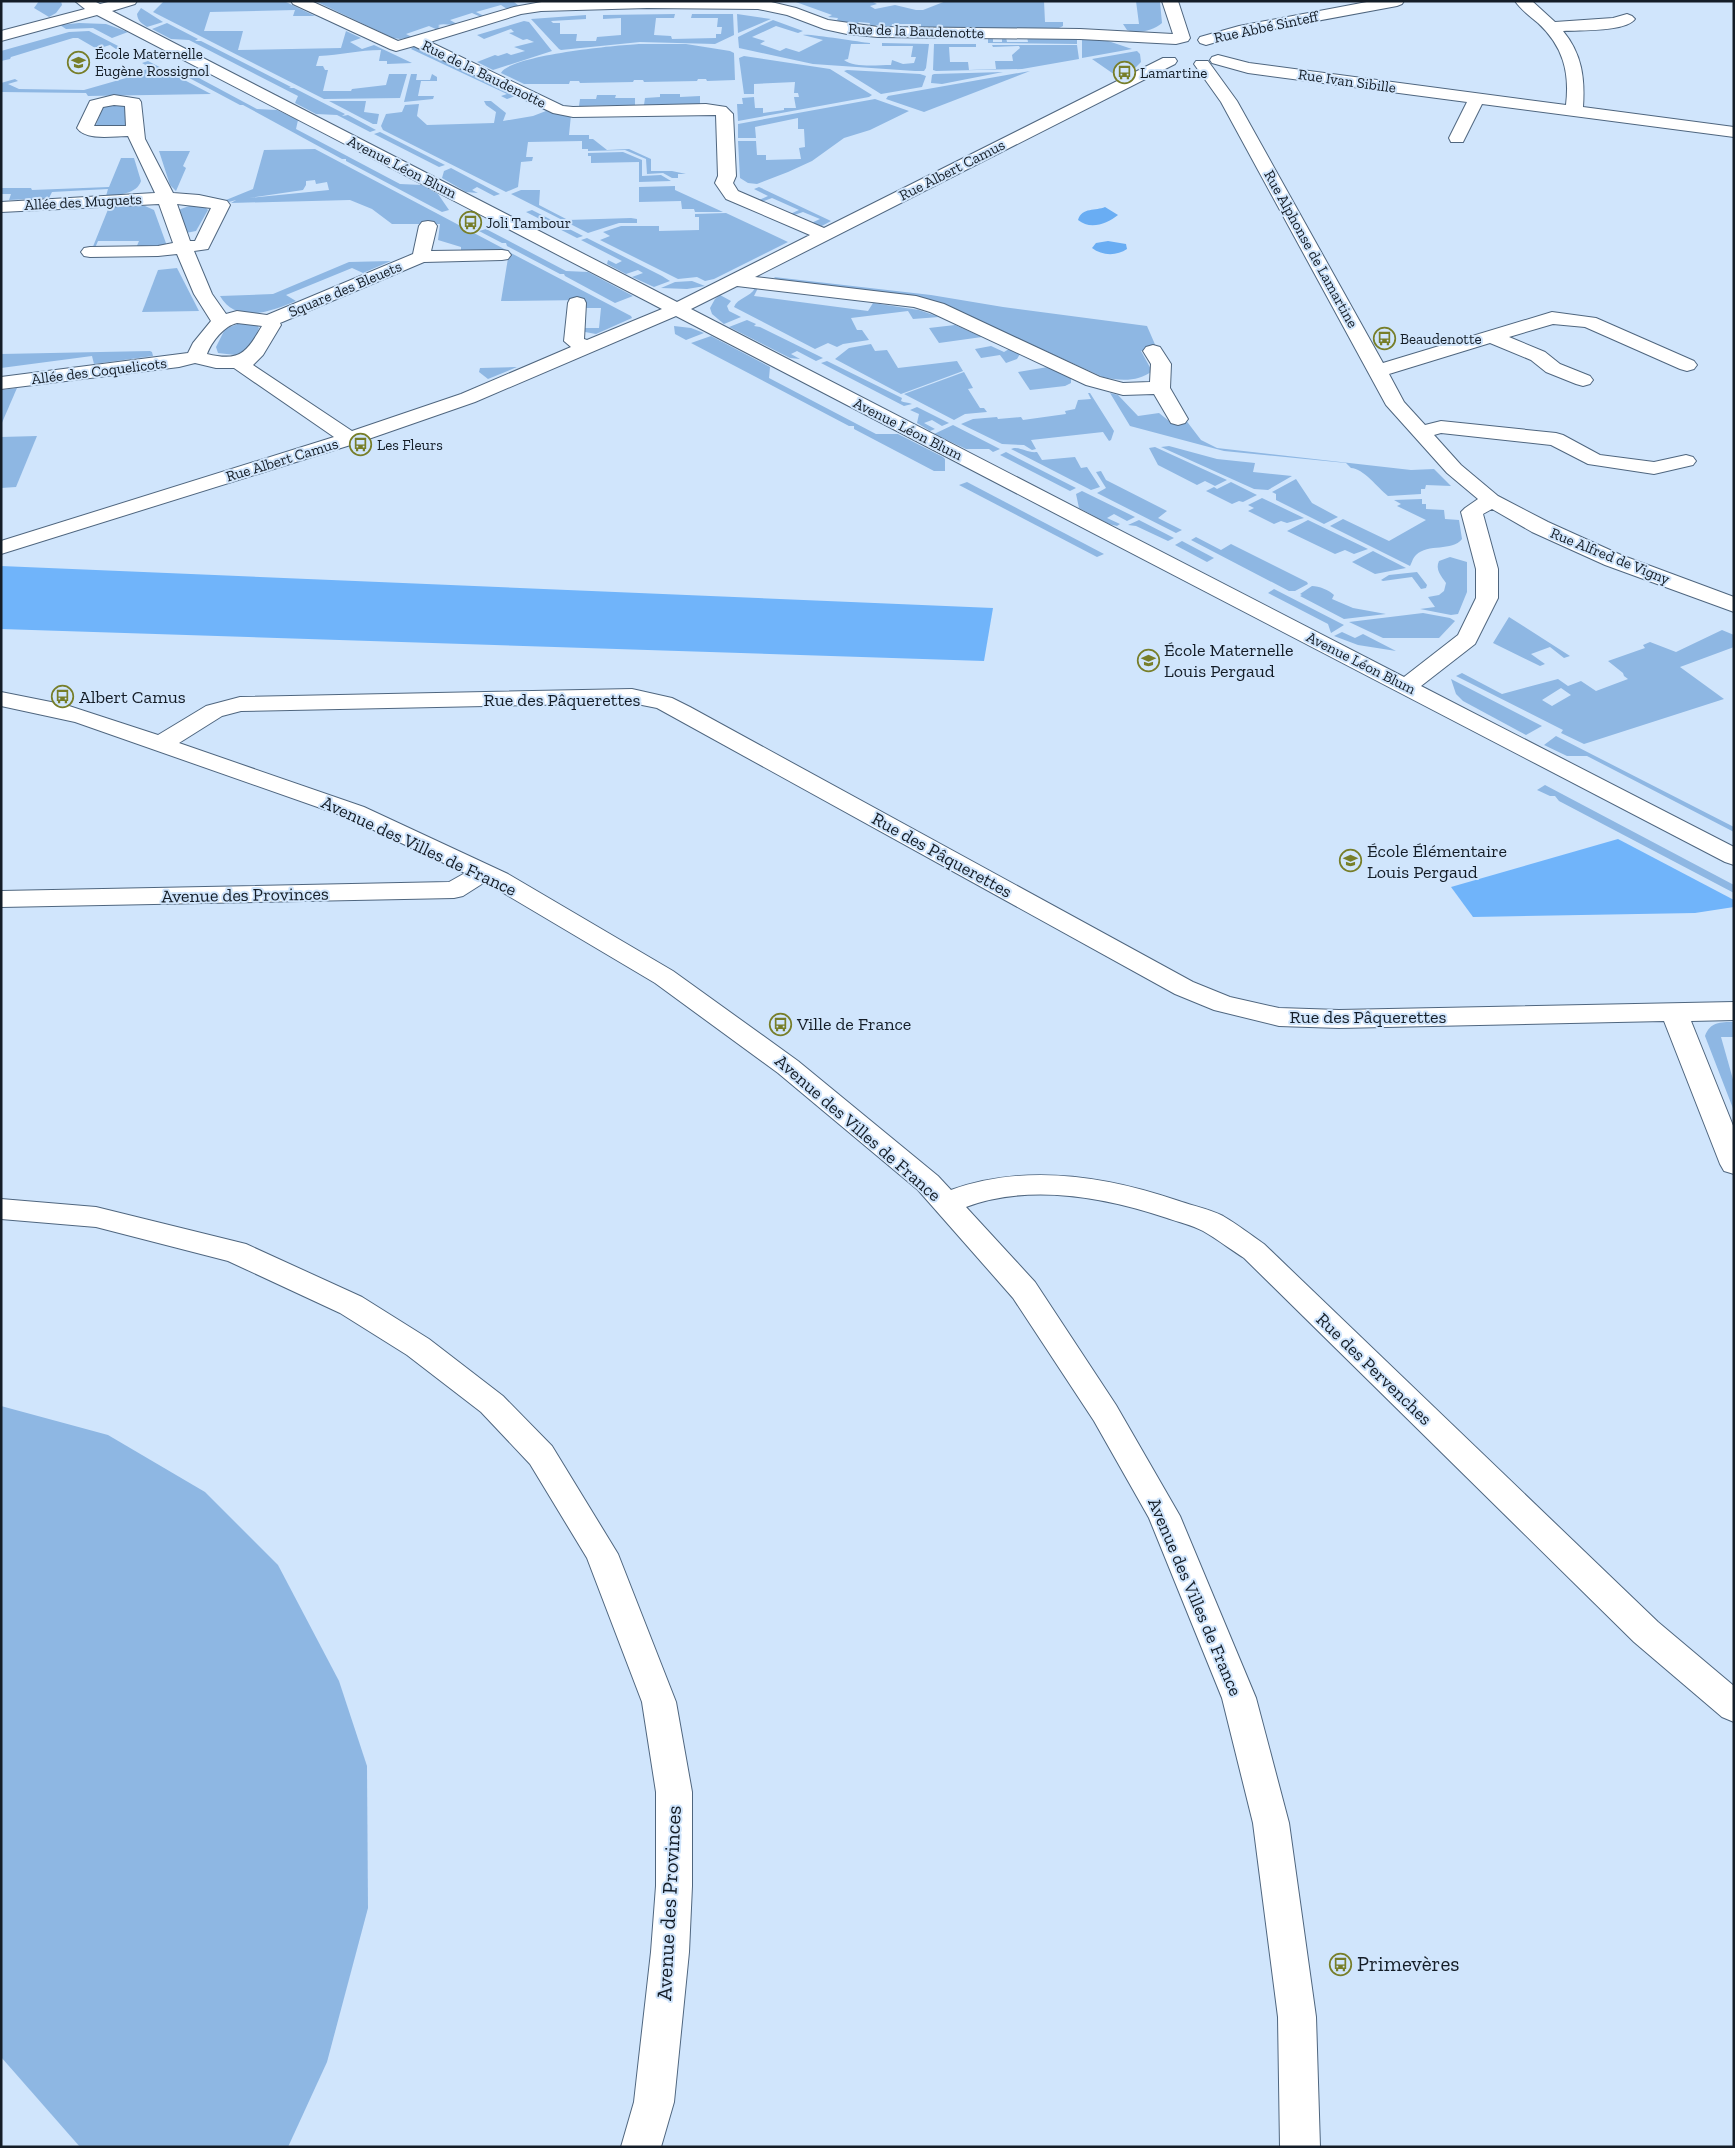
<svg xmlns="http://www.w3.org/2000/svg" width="1735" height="2148" font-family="'Zilla Slab',serif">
  <rect width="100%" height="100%" fill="#d0e5fc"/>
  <g fill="#8eb7e3" fill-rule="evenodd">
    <polygon points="39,1 61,1 62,5 56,13 49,17 34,8"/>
    <path d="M164,1H284L315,16H293L295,10L210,12L204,31H243L238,50L341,48L346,31L361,38L350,42L362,49L374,45L412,63L387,64V61H379L381,50C359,50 340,55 319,56L316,66H323L325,70H328L323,91H351L352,89L386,85L389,74H407L400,98L324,99L155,13L153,12Z"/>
    <path d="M315,1H516L514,2L519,6L507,9L501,5L476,12L484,16L481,17L472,13L450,20L457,24C451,26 445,23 438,25L440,26L438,27L441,29L438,30L429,26L406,34L412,37L400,39L393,38Z"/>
    <polygon points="793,1 871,1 877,4 870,6 875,9 895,5 916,10 923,10 946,1 1044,1 1045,22 1063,22 1063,26 1057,29 1026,31 1025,28 996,28 996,30 991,30 991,28 977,28 977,30 973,30 972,27 921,30 921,24 892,24 891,29 886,29 886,26 876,25 874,29 868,29 870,23 859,22 853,27 836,23 839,21 837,20 838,18 828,17 832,15"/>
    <path d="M1136,1L1160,2L1162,23C1153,31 1137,34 1127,30L1123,24H1139Z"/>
    <path d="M141,8L163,22L147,27C141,23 138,21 137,14Z"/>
    <polygon points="675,14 674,18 656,18 654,35 671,36 672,39 716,38 716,34 721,34 722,27 717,27 718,18 691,18 692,14 733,14 734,35 715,44 640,42 561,50 559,49 531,19 586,15 586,19 551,21 553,23 560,23 560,34 577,34 576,41 596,41 597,37 621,35 621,18 603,19 603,15"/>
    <polygon points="737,14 771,19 738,33"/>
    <path d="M773,20L803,31L798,33L776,26L752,37L765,41L760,44L780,51L786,48L799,52L823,40L803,35C807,33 859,42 870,43V44H851L848,59L844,60C854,68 878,65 891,65L892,60L903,64L914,63L916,57H911L913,46H882V43L929,44L926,68L924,71H915L813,64L739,48L738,37Z"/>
    <polygon points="524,21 529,22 552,51 493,70 477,62 495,55 498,56 507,53 511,55 525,51 514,47 534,42 527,39 523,40 509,33 514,32 511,29 484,39 477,35"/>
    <polygon points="79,23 106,24 128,32 112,38 93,28 66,29 60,25"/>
    <polygon points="167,23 198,39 195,41 201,41 291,87 289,88 294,88 345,114 342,116 348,115 376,130 370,132 337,115 316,114 295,103 298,96 189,40 171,39 152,29"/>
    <polygon points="89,31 122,48 116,49 110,45 97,49 78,38 73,38 11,57 10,59 1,61 1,51 69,32"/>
    <polygon points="1002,37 1006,37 1007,42 1028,42 1027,37 1077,37 1077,44 988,43 988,38 993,38 993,42 1002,42"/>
    <polygon points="1082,39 1108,41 1132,49 1082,58"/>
    <path d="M641,44H686L730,51L734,53L735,80L707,81L706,79H698L697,81L644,82L643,80H634L633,82L580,83L579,81H570L569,84H524L501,73C511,55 617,45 641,44Z"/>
    <polygon points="934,44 976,44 976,47 949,47 950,62 968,62 969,70 996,69 995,61 1013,61 1012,55 1020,48 1019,46 993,47 992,45 1077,45 1079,59 1022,69 936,71 933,70"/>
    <polygon points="413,47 417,47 560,115 571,115 569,135 589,135 589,139 593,139 607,150 629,149 651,159 651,171 672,171 686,174 678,174 678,178 672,178 663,173 647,174 646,159 625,150 588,151 588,149 582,149 582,141 528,142 526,157 533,157 532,161 521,162 518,187 506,192 383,130 381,126 386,114 402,112 405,105 419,104 417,116 427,125 494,123 496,112 486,105 484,101 491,101 506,113 503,121 533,116 546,111 515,96 507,99 501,96 507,94 411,49"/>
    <polygon points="1137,51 1140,54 1141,62 1132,71 1124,73 1127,74 1118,77 1092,59"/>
    <polygon points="744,56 830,69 872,95 869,97 738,121 737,104 743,104 742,98 754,97 755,108 763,108 763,113 784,110 784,108 796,108 794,97 799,97 798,93 794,93 795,82 754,84 754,94 744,94 739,58"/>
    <polygon points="148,61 211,94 88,96 86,93 1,92 1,83 15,79 18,81 8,84 19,89 84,90 126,78 124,76 151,68 142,63"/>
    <polygon points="184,70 257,109 277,110 298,120 296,129 400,184 422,185 438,194 449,210 442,212 346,161 346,159 342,159 243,105 240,105 178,72"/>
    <polygon points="847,70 920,74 926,76 922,87 881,94 844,71"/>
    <polygon points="1030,71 924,112 886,99 888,96"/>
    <polygon points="1003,72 942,84 931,83 932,75 934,74"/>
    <polygon points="411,74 417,74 416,80 430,80 432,74 437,77 437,81 421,81 418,96 434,96 433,99 404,102"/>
    <polygon points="660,94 680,94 680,97 700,96 700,104 644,105 645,98 660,97"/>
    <polygon points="597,95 616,95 615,98 635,98 635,105 579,106 580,99 596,99"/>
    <polygon points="875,99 909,111 870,130 844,138 812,161 788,172 757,184 748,183 740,178 738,141 756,141 757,155 766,155 766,160 801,159 799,148 805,147 804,129 798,129 798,118 755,127 756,138 738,138 738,124"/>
    <polygon points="329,101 366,101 364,112 379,114 377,124 373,124"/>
    <polygon points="109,104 126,105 126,127 96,125 103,107"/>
    <polygon points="380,132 445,165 439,167 374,134"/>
    <path d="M315,149L508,251L461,250V247L438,240L440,224H392L372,209L350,200L231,203L236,200L229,202L226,200L253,189L264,150ZM315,180L316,184L327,182L329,190L249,198L303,190L306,185V181Z"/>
    <polygon points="159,151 190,151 183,166 186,168 176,191 170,185"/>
    <polygon points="623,152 642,160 642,176 661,175 671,181 639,182 639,162 591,163 591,156 588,156 588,153"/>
    <path d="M121,158H134L141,181C137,194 118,195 106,196L108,189L52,192L49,198L9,200L11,194H1V188H31L32,190L109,187Z"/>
    <polygon points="451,168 500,194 494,196 477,187 472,190 478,193 466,192 442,178 444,171"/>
    <polygon points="675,186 675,190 723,212 695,212 694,209 682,209 681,201 639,202 639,187"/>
    <polygon points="759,187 831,221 820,227 809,224 820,219 803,212 791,216 788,215 799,210 772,198 761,202 757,201 768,196 754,189"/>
    <polygon points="521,190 540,190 539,205 568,220 631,218 637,219 637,223 619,223 588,233 511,194"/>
    <polygon points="192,205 204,206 208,210 196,231 186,233 178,210"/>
    <polygon points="145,206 154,210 167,246 136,248 139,241 98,241 95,248 92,249 109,207"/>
    <polygon points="532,210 583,236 577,238 526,212"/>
    <polygon points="726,213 788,242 714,279 705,281 697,277 678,279 600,240 610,236 603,232 621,226 659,226 659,231 699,230 699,217 695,217 695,214"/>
    <polygon points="486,229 566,271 588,272 633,296 615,303 565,276 564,274 560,274 507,246 506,243 502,243 479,231"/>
    <polygon points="587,238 662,276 670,281 654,287 632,277 643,273 638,270 626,274 607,264 608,260 616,264 622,261 581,240"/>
    <polygon points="509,252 631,316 632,318 596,334 585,332 582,328 599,328 601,308 584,308 585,300 501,301"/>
    <path d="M391,261L363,273L352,268L286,295L296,301C272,311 237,325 220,296L273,294L349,262Z"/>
    <polygon points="177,268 199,311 142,312 158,270"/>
    <path d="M774,277L931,295L1003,307L1147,326L1157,349L1141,351L1152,371C1139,382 1119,381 1103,377L942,304L777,280Z"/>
    <polygon points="692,281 705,286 687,289 661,288 675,282"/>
    <path d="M755,288H758L754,296L868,311L873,303L919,310L939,317L913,319L908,311L851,318L857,330H862L869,340L843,344L837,347L828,343L815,349L734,307C737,298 751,297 755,288Z"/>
    <polygon points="720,295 731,301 727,306 729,311 741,317 724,324 712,314 710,308 715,299"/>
    <polygon points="747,320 756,324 754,326 760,327 823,358 816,361 797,351 791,354 800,359 790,358 729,327"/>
    <polygon points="240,323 257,325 259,328 251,349 235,355 218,353 216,347 225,329"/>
    <polygon points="955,325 982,337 939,343 929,328"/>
    <polygon points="674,326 691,328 704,333 686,340 675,334"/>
    <polygon points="711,336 770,367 769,378 876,434 898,434 943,457 945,459 945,471 934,471 854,429 854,426 849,426 691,343"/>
    <polygon points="871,344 875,351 887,350 898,368 957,361 963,371 901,394 835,359 849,348"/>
    <polygon points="991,346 1004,352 1009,349 1020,354 1017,359 1006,363 1000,355 981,358 975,349"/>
    <polygon points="150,351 152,352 153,356 94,364 92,356 1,368 1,354"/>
    <path d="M827,361L902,398L901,401C904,403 908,402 912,404L904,406L821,363Z"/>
    <polygon points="517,367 488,379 479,372 480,368"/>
    <polygon points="1048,367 1071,378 1071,383 1065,386 1030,390 1018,372"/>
    <polygon points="964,372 973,388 968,389 980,408 984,408 987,412 965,414 954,420 904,394"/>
    <polygon points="17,388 1,425 1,390"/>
    <polygon points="1088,393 1090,393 1114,431 1111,440 1109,441 1103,432 1031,440 1036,449 1032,450 1024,445 1002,444 961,424 973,419 997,417 998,419 1021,417 1023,420 1066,414 1065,411 1075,409 1078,400 1091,399"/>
    <path d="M1110,393L1118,395L1138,416L1159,413L1169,421L1185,419L1201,440L1217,448L1411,470L1434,469L1451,486L1426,485L1425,489H1421V494L1388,496C1378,488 1363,468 1351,468L1346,463L1224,451L1130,426Z"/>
    <polygon points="917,407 949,423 942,426 932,420 924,423 935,429 930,431 917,423 919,414 910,410"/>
    <polygon points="953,425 1000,449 993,452 989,449 966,449 934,434"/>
    <polygon points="37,436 16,487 1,488 1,437"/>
    <polygon points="1169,446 1217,459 1255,463 1253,472 1292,476 1268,490 1254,489 1161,447"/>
    <polygon points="1155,447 1227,480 1215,486 1205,481 1197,485 1158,465 1149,448"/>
    <path d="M1014,448C1022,448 1028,453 1037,452L1042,460L1075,457L1081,468L1087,467L1100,487L1091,490L1011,449Z"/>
    <polygon points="1006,452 1076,488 1070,491 1000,455"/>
    <polygon points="1101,471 1106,480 1167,511 1158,518 1182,530 1176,533 1097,493 1106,488 1096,472"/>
    <polygon points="1296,479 1312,503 1338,517 1324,524 1276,500 1276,494 1272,492"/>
    <polygon points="967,482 1104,554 1097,557 959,485"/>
    <polygon points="1231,482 1257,495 1243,502 1239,501 1232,504 1206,491 1214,487 1217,489"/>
    <polygon points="1082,491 1135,517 1127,521 1114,514 1107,518 1120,524 1117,526 1109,524 1079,508 1076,494"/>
    <polygon points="1262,498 1304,518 1287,523 1281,521 1274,524 1248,511 1254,508 1248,505"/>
    <path d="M1422,499V504H1426V509L1444,510L1445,519L1459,520L1462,539C1452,552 1428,543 1416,555C1412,559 1412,563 1410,566L1330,526L1343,519L1389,541L1426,520L1397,506L1401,504L1394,500Z"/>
    <polygon points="1139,520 1174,538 1168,541 1136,526 1128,525"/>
    <polygon points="1308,520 1368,549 1354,554 1345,550 1335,554 1287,531"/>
    <polygon points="1196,537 1221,550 1231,544 1307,582 1308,584 1295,591 1289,591 1191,540"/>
    <polygon points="1182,541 1214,558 1207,562 1175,545"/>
    <polygon points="1373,551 1406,568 1375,574 1352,562"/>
    <path d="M1450,557L1467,562V592L1458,614L1451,615L1420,609L1435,607L1428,597L1439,595L1444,591L1446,583C1441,576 1435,569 1439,561Z"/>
    <polygon points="1417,572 1427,585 1426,588 1421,589 1412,577 1383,581 1381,580 1389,575"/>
    <path d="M1312,586C1319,586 1329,590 1334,595L1332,599L1353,608L1386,614L1344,619L1300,596L1302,595L1300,594Z"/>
    <polygon points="1274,589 1344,625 1331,633 1328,624 1268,593"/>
    <polygon points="1423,613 1450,618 1455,621 1439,638 1383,638 1349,622"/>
    <polygon points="1509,617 1570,656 1564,658 1550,647 1531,654 1545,664 1540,666 1493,643"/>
    <path d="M1722,630L1734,635V647L1680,667L1724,699L1584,744L1561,733L1563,730L1456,676L1462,673L1502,694L1558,679L1568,686L1581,681L1596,691L1628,679L1624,676L1623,673L1608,661L1645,648L1643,645L1650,642L1676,652ZM1561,688L1571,695L1552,706L1542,700Z"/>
    <polygon points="1342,632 1355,638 1363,634 1396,651 1358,645 1334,636"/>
    <polygon points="1451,679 1542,726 1526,735 1463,701 1456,694"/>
    <polygon points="1556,736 1734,827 1734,832 1587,756 1567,756 1544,745"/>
    <polygon points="1545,785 1734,885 1734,893 1559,801 1555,796 1550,796 1537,790"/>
    <path d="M1734,1022V1037H1721L1734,1083V1111L1705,1036C1710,1022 1720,1022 1734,1022Z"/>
    <polygon points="1,1406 108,1435 205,1492 278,1565 339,1681 367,1766 368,1908 327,2062 288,2147 80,2147 1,2057"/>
  </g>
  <g fill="#70b4fa">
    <polygon points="1,566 993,608 984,661 1,629"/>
    <polygon points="1618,839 1734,900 1734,907 1695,913 1473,917 1451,887"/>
  </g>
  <g fill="#69adf3">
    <path d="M1105,207L1118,215C1107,224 1090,230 1078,220C1082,207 1096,211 1105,207Z"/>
    <path d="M1108,241L1126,244L1127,249C1117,256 1102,256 1092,248L1096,243Z"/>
  </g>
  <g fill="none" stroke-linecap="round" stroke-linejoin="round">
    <defs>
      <g id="minor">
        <path d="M75,1H94L100,4L112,1H137L135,4L112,11L677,302L810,235L726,199L715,183L718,176L716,115L573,117L553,113L414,46L396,51L390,49L293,4L291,1H311L398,41L514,7L547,1H767L796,8L828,20L878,27L1080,29L1173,34L1162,1H1178L1190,38L1188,41L1176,44L1080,39L878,37L847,34L824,29L787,15L758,9L647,8L541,11L521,14L430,42L563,106L573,107L706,104L726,107L733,114L736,176L733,183L738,191L824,228L1163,58H1175L1177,61L1175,64L755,277L916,296L944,304L1100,377L1123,383L1150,382L1151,364L1143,351L1146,347L1153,345L1160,347L1171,364L1170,388L1188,419L1185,423L1178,425L1171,423L1154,394L1123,395L1086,385L930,312L914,307L737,286L691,309L1404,677L1458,635L1476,598V569L1461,512L1465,508L1478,499L1447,473L1386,405L1221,102L1194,64L1196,61H1208L1237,101L1383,363L1552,312L1596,318L1694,361L1697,365L1694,369L1687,371L1680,369L1585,327L1553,324L1509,337L1545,352L1560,364L1590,376L1593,380L1590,384L1583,386L1576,384L1546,372L1531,360L1490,343L1389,374L1404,402L1425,425L1441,421L1556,433L1563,435L1600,455L1654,462L1686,455L1693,457L1696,461L1693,465L1654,474L1588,464L1551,445L1441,433L1434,435L1461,465L1498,496L1548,522L1621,555L1734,597V612L1605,565L1532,532L1492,509L1483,514L1498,569V598L1475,644L1421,686L1734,847V865L1725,862L676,316L475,402L357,443L1,554V541L334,437L234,368H216L195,363L179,367L1,389V377L188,353L193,343L211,321L194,294L177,254L158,256L90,257L84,256L81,252L84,248L90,247L158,246L173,243L159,204L1,212V202L155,193L128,136C113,136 86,141 77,128L90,101L114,95L139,99L141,102L145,139L173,193L199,195L227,201L230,205L208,249L194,251L212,294L226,314L237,311L267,315L413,254L419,226L422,222L428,221L434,222L437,226L431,251L502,250L508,251L511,255L508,259L502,260L424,262L280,323L281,325L263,355L253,365L352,431L461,394L571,347L564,341L568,303L570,299L577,297L584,299L586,303L584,339L587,340L662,309L97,15L1,41V31L85,9ZM114,105L125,106L126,126H94L103,107ZM177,204L211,208L195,241H190ZM237,323L262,326C246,353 240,362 207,354C212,341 224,326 237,323Z"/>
        <polygon points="1372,1 1404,1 1402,4 1397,6 1241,35 1206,45 1200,43 1198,40 1200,37 1239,26"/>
        <path d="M1515,1H1532L1555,22L1613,18L1627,14L1632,16L1635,19C1626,32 1579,30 1563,31C1582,54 1585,78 1583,107L1734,127V137L1482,104L1463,142H1451L1449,138L1467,102L1248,73L1212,63L1210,60L1212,57L1218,55L1249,63L1566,105C1570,72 1563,46 1538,23C1530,16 1521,10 1515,1Z"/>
        <path d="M632,689L672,698L690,707L1193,982L1230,997L1279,1008L1339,1010L1734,1002V1020L1691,1021L1734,1128V1174L1724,1171L1720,1164L1664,1021L1339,1028L1279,1026L1214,1010L1175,994L657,708L632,703L241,711L222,716L179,743L364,807L508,874L673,971L798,1061L938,1176L951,1190C1026,1163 1106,1176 1179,1201C1193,1206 1210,1209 1223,1216C1237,1224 1251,1235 1264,1244L1658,1622L1734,1686V1722L1722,1717L1634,1642L1244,1258C1230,1249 1217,1239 1203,1231C1192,1225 1178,1222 1167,1218C1104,1197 1030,1183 966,1207L1035,1282L1116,1405L1180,1516L1256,1698L1289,1823L1316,2017L1320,2147H1280L1278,2017L1253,1823L1222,1698L1149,1518L1094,1421L1013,1298L918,1190L778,1073L655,983L485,882L463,896L454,898L1,907V891L449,882L465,873L346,817L75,722L1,706V692L66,705L158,735L206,706L240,697Z"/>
        <polygon points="1,1199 96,1207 246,1244 362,1297 429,1339 503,1396 552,1446 618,1554 676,1702 692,1792 692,1886 689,1952 674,2102 661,2147 621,2147 634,2102 651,1952 656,1886 656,1792 642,1702 587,1558 530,1464 481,1412 407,1355 340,1313 228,1261 96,1227 1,1219"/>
      </g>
    </defs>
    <use href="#minor" stroke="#4f667f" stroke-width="2"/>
    <use href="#minor" fill="#fff" fill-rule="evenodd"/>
  </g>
  <defs>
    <symbol id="school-ring" viewBox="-11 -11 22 22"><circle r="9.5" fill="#d0e5fc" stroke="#777e29" stroke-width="1.5"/><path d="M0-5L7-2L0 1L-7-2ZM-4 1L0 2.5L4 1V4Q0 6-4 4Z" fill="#777e29"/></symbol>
    <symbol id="bus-ring" viewBox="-11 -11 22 22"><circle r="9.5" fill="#d0e5fc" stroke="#777e29" stroke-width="1.5"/><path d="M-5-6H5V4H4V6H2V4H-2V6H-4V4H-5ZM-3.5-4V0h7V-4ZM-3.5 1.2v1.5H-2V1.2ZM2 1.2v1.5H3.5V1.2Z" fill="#777e29"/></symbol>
  </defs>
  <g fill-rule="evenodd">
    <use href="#school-ring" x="66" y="50" width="25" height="25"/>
    <use href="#bus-ring" x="1112" y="60" width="25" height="25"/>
    <use href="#bus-ring" x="458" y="210" width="25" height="25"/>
    <use href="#bus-ring" x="1372" y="326" width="25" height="25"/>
    <use href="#bus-ring" x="348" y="432" width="25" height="25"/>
    <use href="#school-ring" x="1136" y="648" width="25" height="25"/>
    <use href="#bus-ring" x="50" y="684" width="25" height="25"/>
    <use href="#school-ring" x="1338" y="848" width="25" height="25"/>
    <use href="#bus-ring" x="768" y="1012" width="25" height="25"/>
    <use href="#bus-ring" x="1328" y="1952" width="25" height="25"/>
  </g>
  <g text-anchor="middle" stroke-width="4" stroke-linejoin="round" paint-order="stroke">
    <g font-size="15" fill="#141d27" stroke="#d0e5fc">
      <text transform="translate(1266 27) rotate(-12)" y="5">Rue Abbé Sinteff</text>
      <text transform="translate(916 31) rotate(2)" y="5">Rue de la Baudenotte</text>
      <text transform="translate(484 74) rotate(26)" y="5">Rue de la Baudenotte</text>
      <text transform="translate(1347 81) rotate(8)" y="5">Rue Ivan Sibille</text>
      <text transform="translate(402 167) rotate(27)" y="5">Avenue Léon Blum</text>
      <text transform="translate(952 170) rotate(-27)" y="5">Rue Albert Camus</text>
      <text transform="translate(83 202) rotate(-3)" y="5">Allée des Muguets</text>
      <text transform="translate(1311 249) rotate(61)" y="5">Rue Alphonse de Lamartine</text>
      <text transform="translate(345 289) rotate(-23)" y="5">Square des Bleuets</text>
      <text transform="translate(99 371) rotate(-7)" y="5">Allée des Coquelicots</text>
      <text transform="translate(908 429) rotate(27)" y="5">Avenue Léon Blum</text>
      <text transform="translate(282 460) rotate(-17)" y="5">Rue Albert Camus</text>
      <text transform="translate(1610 556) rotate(22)" y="5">Rue Alfred de Vigny</text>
      <text transform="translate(1361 663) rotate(27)" y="5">Avenue Léon Blum</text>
    </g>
    <g font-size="15" fill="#141d27" stroke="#d0e5fc" text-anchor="start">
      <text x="95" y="59">École Maternelle<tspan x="95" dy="17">Eugène Rossignol</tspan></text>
      <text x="1140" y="78">Lamartine</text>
      <text x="486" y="228">Joli Tambour</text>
      <text x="1400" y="344">Beaudenotte</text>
      <text x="377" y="450">Les Fleurs</text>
    </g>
    <g font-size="18" fill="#141d27" stroke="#d0e5fc" text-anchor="start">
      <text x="1164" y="656">École Maternelle<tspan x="1164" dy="21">Louis Pergaud</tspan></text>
      <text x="79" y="703">Albert Camus</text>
      <text x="1367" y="857">École Élémentaire<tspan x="1367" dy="21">Louis Pergaud</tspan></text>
      <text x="797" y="1030">Ville de France</text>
    </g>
    <g font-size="18" fill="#141d27" stroke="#d0e5fc">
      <text x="562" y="706">Rue des Pâquerettes</text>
      <text transform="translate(419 846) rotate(25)" y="6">Avenue des Villes de France</text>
      <text transform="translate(942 855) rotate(29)" y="6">Rue des Pâquerettes</text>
      <text transform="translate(245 895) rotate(-1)" y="6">Avenue des Provinces</text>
      <text x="1368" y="1023">Rue des Pâquerettes</text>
      <text transform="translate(858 1128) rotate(41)" y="6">Avenue des Villes de France</text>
      <text transform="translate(1374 1369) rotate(44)" y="6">Rue des Pervenches</text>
      <text transform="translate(1195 1597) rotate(67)" y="6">Avenue des Villes de France</text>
    </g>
    <g font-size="21" fill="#141d27" stroke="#d0e5fc">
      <text transform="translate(669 1903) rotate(-87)" y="7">Avenue des Provinces</text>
    </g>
    <g font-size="21" fill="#141d27" stroke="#d0e5fc" text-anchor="start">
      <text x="1357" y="1971">Primevères</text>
    </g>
  </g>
  <rect width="1735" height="2148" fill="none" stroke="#141d27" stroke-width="5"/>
</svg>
